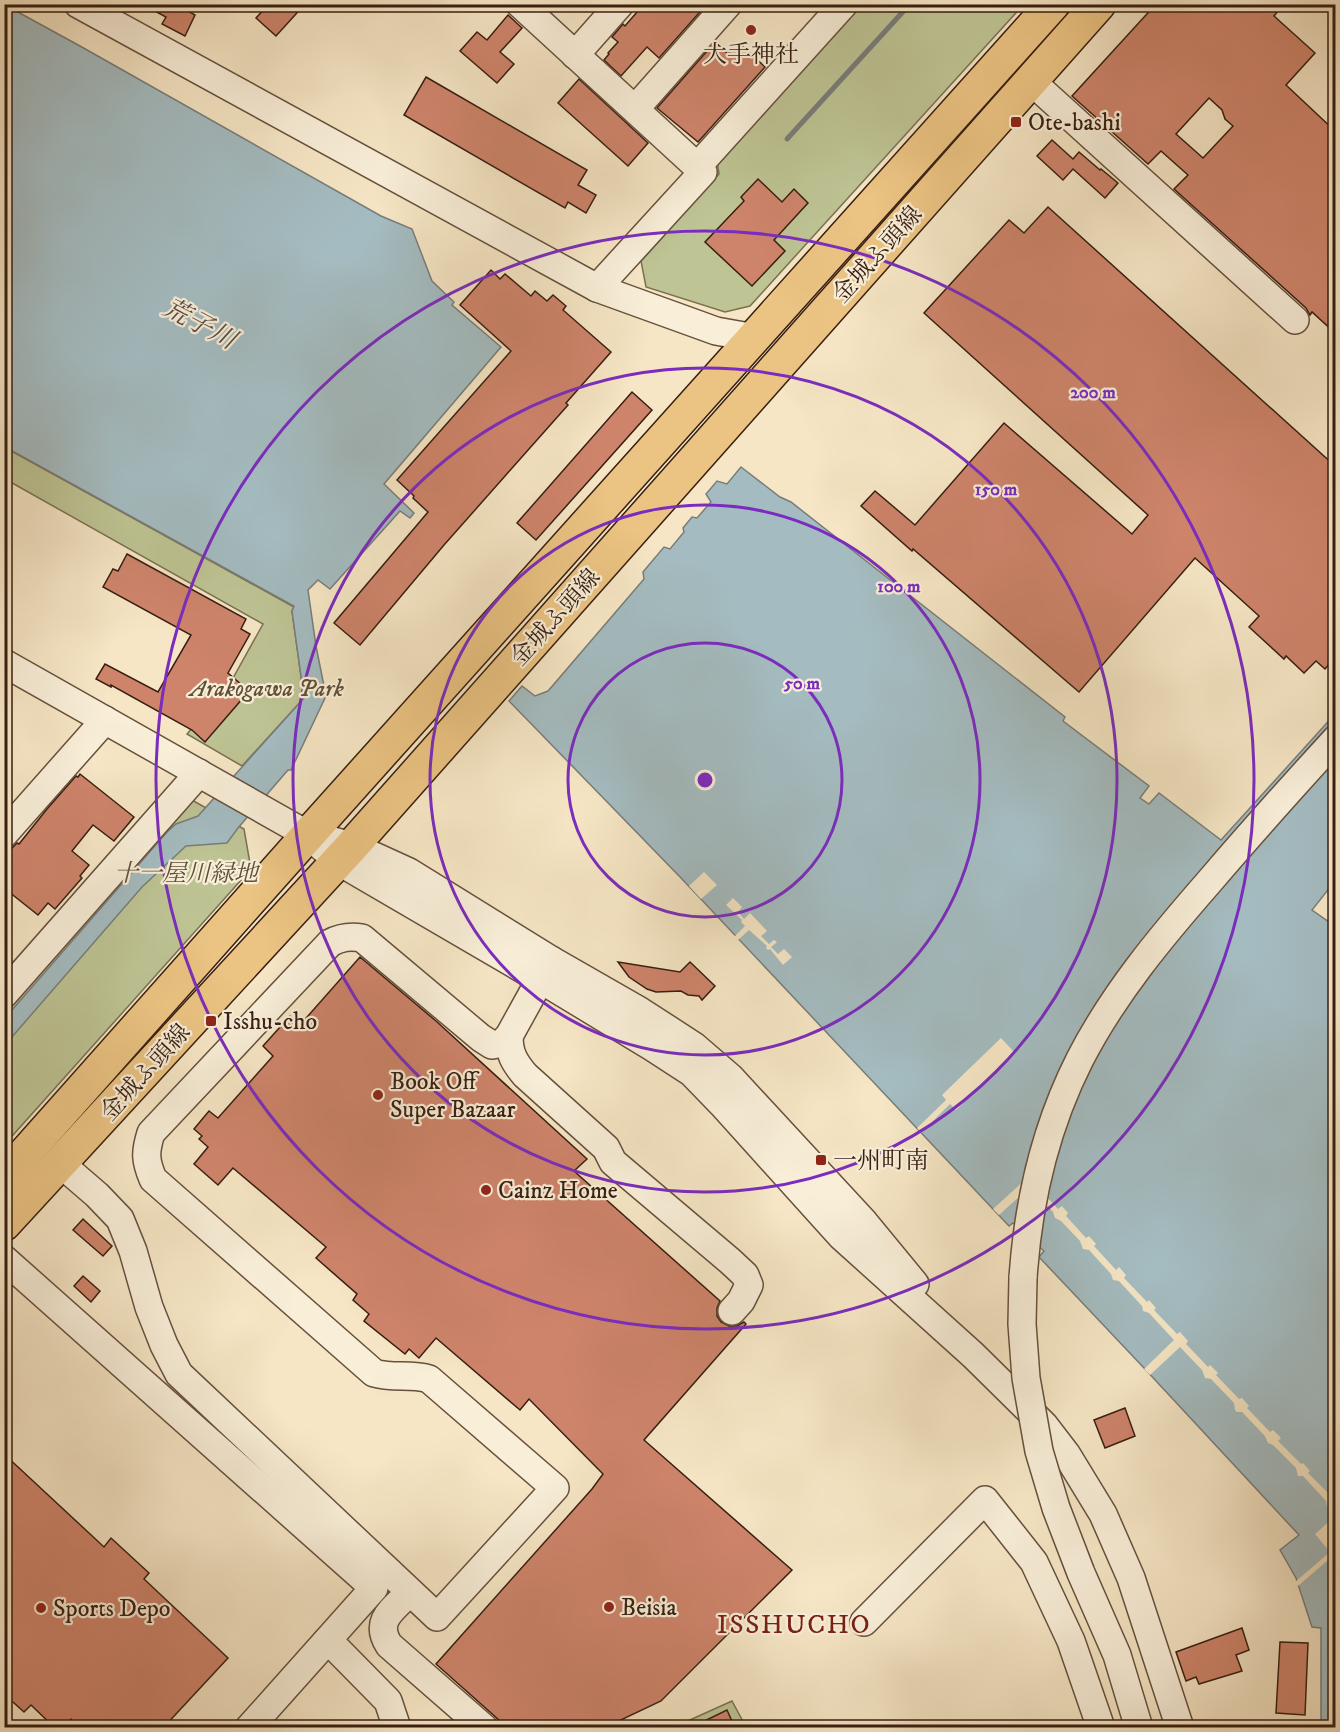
<svg xmlns="http://www.w3.org/2000/svg" width="1340" height="1732" font-family="'IM FELL DW Pica','Noto Serif JP',serif">
  <rect width="100%" height="100%" fill="#f6e6c5"/>
  <filter id="stains"><feTurbulence type="fractalNoise" baseFrequency=".00333" numOctaves="4"/><feColorMatrix values="0 0 0 0 .2 0 0 0 0 .09 0 0 0 0 .02 0 0 0 .5 -.17"/></filter>
  <radialGradient id="worn" r=".72"><stop offset=".6" stop-color="#630" stop-opacity="0"/><stop offset="1" stop-color="#630" stop-opacity=".3"/></radialGradient>
  <g fill="#bec494" stroke="#7a7152" stroke-width="1.5">
    <polygon points="850,5 1023,5 750,306 725,312 646,287 641,261 719,174 716,154"/>
    <polygon points="4,447 294,607 292,611 304,698 242,766 187,734 233,678 263,624 5,479"/>
    <polygon points="190,799 244,829 251,869 5,1144 5,1011"/>
    <polygon points="732,1701 746,1727 672,1728"/>
  </g>
  <g fill="#a4bcc1" stroke="#787d7b" stroke-width="1.5">
    <polygon points="5,5 80,46 381,216 412,229 432,281 454,302 452,305 501,347 384,484 414,513 410,518 400,511 330,589 318,580 308,590 316,646 326,696 291,770 288,770 238,828 227,843 186,846 142,887 5,1045 5,1018 167,832 176,824 198,816 304,698 292,611 294,606 5,447"/>
    <polygon points="741,467 780,497 791,502 1065,717 1063,721 1149,786 1140,798 1149,804 1159,793 1221,840 1335,714 1335,881 1312,910 1336,927 1335,1727 1321,1727 1321,1628 1312,1627 1296,1578 1280,1550 1299,1535 1144,1368 1039,1257 1044,1251 1013,1223 1009,1226 682,879 509,701 522,686 535,696 548,691 644,579 643,572 664,547 670,549 684,532 683,528 692,517 697,518 711,502 706,494 717,481 727,484"/>
  </g>
  <g fill="#f6e6c5">
    <polygon points="704,872 717,885 701,899 689,886"/>
    <polygon points="733,898 742,907 738,912 744,919 750,913 767,931 761,936 769,944 774,940 777,942 771,947 778,954 784,949 792,957 783,965 770,949 768,950 766,948 767,946 749,930 738,940 734,937 745,926 741,922 742,920 726,905"/>
    <polygon points="1001,1038 1015,1053 956,1110 950,1104 921,1133 917,1128 946,1100 942,1095"/>
    <polygon points="1026,1179 1032,1181 1058,1209 1062,1206 1068,1213 1066,1216 1086,1238 1089,1236 1096,1244 1094,1246 1116,1270 1119,1267 1126,1275 1124,1278 1147,1302 1149,1300 1156,1308 1154,1310 1177,1334 1180,1332 1188,1341 1186,1344 1208,1367 1210,1365 1218,1373 1216,1375 1239,1399 1242,1398 1249,1406 1247,1408 1270,1432 1273,1430 1281,1438 1278,1441 1301,1464 1303,1463 1310,1471 1308,1473 1331,1496 1333,1495 1335,1498 1335,1554 1298,1586 1295,1582 1330,1552 1315,1534 1333,1518 1332,1509 1327,1507 1326,1501 1303,1476 1298,1476 1296,1468 1273,1445 1268,1443 1265,1436 1242,1412 1237,1412 1235,1410 1234,1403 1211,1379 1205,1378 1202,1370 1180,1347 1150,1375 1144,1369 1174,1340 1149,1313 1143,1311 1142,1306 1119,1281 1113,1280 1111,1274 1089,1250 1083,1249 1080,1241 1061,1221 1055,1218 1053,1212 1030,1187 999,1215 993,1209"/>
  </g>
  <g fill="none" stroke-linecap="round" stroke-linejoin="round">
    <polyline stroke="#787d7b" stroke-width="5" points="787,139 910,4"/>
  </g>
  <g fill="#ce846b" stroke="#371e11" stroke-width="1.5" fill-rule="evenodd">
    <polygon points="142,4 192,4 188,11 195,15 185,36 162,24 166,17"/>
    <polygon points="269,4 305,4 276,36 256,18"/>
    <polygon points="644,4 707,4 659,58 647,47 621,76 604,60 609,54 608,53 618,42 612,37 623,24 625,26"/>
    <path d="M1156,4H1284L1274,16L1315,53L1286,85L1335,131V333L1312,312L1310,315L1306,308L1174,189L1188,175L1161,151L1148,164L1072,96ZM1209,98L1222,110L1225,119L1233,126L1203,158L1176,134Z"/>
    <polygon points="508,15 522,28 500,52 514,64 497,83 460,51 477,32 487,40"/>
    <polygon points="715,42 728,54 739,43 765,67 698,142 657,108"/>
    <polygon points="426,77 587,170 578,185 596,195 586,213 568,202 565,208 404,115"/>
    <polygon points="579,79 648,143 628,166 558,103"/>
    <polygon points="1052,140 1073,159 1079,152 1100,170 1101,169 1118,183 1105,198 1073,169 1063,180 1037,156"/>
    <polygon points="758,179 782,202 794,189 808,203 774,240 785,251 752,286 705,242 744,201 741,197"/>
    <polygon points="1048,207 1335,466 1335,657 1325,669 1316,661 1304,673 1286,656 1284,659 1249,627 1259,616 1195,558 1079,692 913,549 912,551 861,506 875,491 915,525 1004,423 1132,534 1148,515 924,313 1009,220 1024,233"/>
    <polygon points="491,270 500,279 505,274 531,296 535,291 547,301 553,295 566,306 563,310 611,352 566,403 568,405 444,545 360,645 334,623 428,512 413,498 414,496 397,480 511,351 460,305"/>
    <polygon points="632,392 652,410 536,540 517,523"/>
    <polygon points="127,554 246,619 241,629 250,634 228,673 249,691 205,742 192,730 111,685 111,687 96,679 105,664 158,692 191,635 103,587 113,569 118,571"/>
    <polygon points="80,774 134,817 114,841 93,825 72,851 89,865 80,876 82,878 55,909 48,903 38,915 4,888 4,857 14,846 17,843 19,844 47,809 76,776 78,777"/>
    <polygon points="360,957 436,1021 587,1159 574,1171 720,1301 717,1308 717,1316 721,1322 729,1326 737,1326 744,1322 746,1324 644,1440 792,1570 661,1701 604,1728 508,1728 436,1664 592,1489 603,1474 529,1399 520,1410 436,1338 419,1358 409,1349 405,1354 364,1321 369,1314 353,1300 357,1294 316,1258 326,1247 233,1168 218,1185 194,1164 208,1147 199,1139 202,1136 194,1129 209,1111 218,1118 273,1056 263,1046 290,1016 300,1025"/>
    <polygon points="618,962 680,972 690,962 715,986 702,1000 699,996 688,995 681,991 656,992 647,989 629,977"/>
    <polygon points="83,1219 112,1246 103,1256 73,1230"/>
    <polygon points="83,1276 100,1291 91,1302 74,1286"/>
    <polygon points="1125,1408 1135,1436 1105,1448 1094,1420"/>
    <polygon points="4,1454 104,1547 111,1538 149,1573 144,1579 228,1658 163,1728 80,1728 71,1719 63,1728 55,1728 31,1705 24,1712 4,1694"/>
    <polygon points="1242,1628 1249,1650 1236,1655 1242,1671 1199,1684 1196,1677 1186,1681 1176,1652"/>
    <polygon points="1280,1642 1308,1643 1305,1715 1276,1713"/>
    <polygon points="727,1710 735,1728 690,1728"/>
  </g>
  <g fill="none" stroke-linecap="round" stroke-linejoin="round">
    <defs>
      <g id="minor">
        <polyline points="78,4 597,288 716,331 755,338"/>
        <polyline points="520,4 703,172 597,288"/>
        <polyline points="575,55 620,4"/>
        <polyline points="1031,81 1295,320"/>
        <polyline points="635,109 728,4"/>
        <polyline points="697,167 844,4"/>
        <polyline points="4,663 308,835 338,861 540,979 652,1047 692,1073 722,1104 841,1236 973,1355 1044,1425 1067,1455 1103,1514 1131,1578 1180,1728"/>
        <polyline points="4,834 105,720"/>
        <polyline points="333,841 352,846 409,872 551,960 640,1011 694,1046 730,1077 864,1222 915,1284"/>
        <polyline points="4,994 199,773"/>
        <path d="M509,1036C509,1053 514,1062 525,1075L606,1148L613,1162L730,1261L745,1275L749,1285L741,1301L732,1311"/>
        <path d="M61,1164L97,1195L120,1219L133,1251L149,1307L164,1345L179,1374L437,1617L555,1488L429,1379C411,1373 393,1379 374,1373L153,1179C145,1160 145,1152 151,1133L330,943C341,937 350,936 362,938L481,1038L492,1045L502,1043L509,1036L551,960"/>
        <polyline points="4,1259 374,1588 249,1728"/>
        <path d="M1023,1278C1028,1203 1046,1126 1080,1059C1114,993 1161,937 1209,882C1250,834 1293,786 1336,739"/>
        <path d="M410,1592C394,1609 373,1620 389,1645L484,1728"/>
        <polyline points="864,1622 985,1500 1034,1562 1071,1641 1101,1728"/>
        <polyline points="328,1640 388,1701 397,1728"/>
      </g>
      <g id="major">
        <polyline points="4,1177 308,835 1053,4"/>
        <polyline points="4,1224 352,846 1099,4"/>
      </g>
    </defs>
    <use href="#minor" stroke="#67503e" stroke-width="30"/>
    <use href="#major" stroke="#371e11" stroke-width="36"/>
    <use href="#minor" stroke="#f9efd9" stroke-width="27"/>
    <use href="#major" stroke="#ebc382" stroke-width="33"/>
    <defs>
      <polyline id="minor-bridge" points="1023,1278 1022,1324 1026,1378 1039,1451 1056,1508 1081,1573 1117,1655 1139,1728"/>
    </defs>
    <use href="#minor-bridge" stroke="#67503e" stroke-width="30" stroke-linecap="butt"/>
    <use href="#minor-bridge" stroke="#f9efd9" stroke-width="27"/>
  </g>
  <g fill="none" stroke="#7b2cbf" stroke-width="3">
    <circle cx="705" cy="780" r="137"/>
    <circle cx="705" cy="780" r="275"/>
    <circle cx="705" cy="780" r="412"/>
    <circle cx="705" cy="780" r="549"/>
  </g>
  <g fill="#8f2418" stroke="#f9efd9" stroke-width="2">
    <circle cx="751" cy="30" r="6"/>
    <rect x="1010" y="116" width="12" height="12" rx="3"/>
    <rect x="205" y="1015" width="12" height="12" rx="3"/>
    <circle cx="378" cy="1095" r="6"/>
    <rect x="815" y="1154" width="12" height="12" rx="3"/>
    <circle cx="486" cy="1190" r="6"/>
    <circle cx="609" cy="1607" r="6"/>
    <circle cx="41" cy="1608" r="6"/>
  </g>
  <g text-anchor="middle" stroke-width="4.5" stroke-linejoin="round" paint-order="stroke">
    <g font-size="24" fill="#371e11" stroke="#f9efd9" text-anchor="start">
      <text x="751" y="62" text-anchor="middle">大手神社</text>
      <text x="1028" y="130">Ote-bashi</text>
      <text x="223" y="1029">Isshu-cho</text>
      <text x="390" y="1089">Book Off<tspan x="390" dy="28">Super Bazaar</tspan></text>
      <text x="833" y="1168">一州町南</text>
      <text x="498" y="1198">Cainz Home</text>
      <text x="621" y="1615">Beisia</text>
      <text x="53" y="1616">Sports Depo</text>
    </g>
    <g font-size="24" fill="#371e11" stroke="#f9efd9">
      <text transform="translate(877 254) rotate(-48)" y="8">金城ふ頭線</text>
      <text transform="translate(555 617) rotate(-48)" y="8">金城ふ頭線</text>
      <text transform="translate(145 1072) rotate(-48)" y="8">金城ふ頭線</text>
    </g>
    <g font-size="24" font-style="italic" fill="#605038" stroke="#f9efd9">
      <text x="267" y="696">Arakogawa Park</text>
      <text x="186" y="881">十一屋川緑地</text>
    </g>
    <g font-size="26" font-style="italic" fill="#584d46" stroke="#f9efd9">
      <text transform="translate(200 323) rotate(28)" y="9">荒子川</text>
    </g>
    <g font-size="27" letter-spacing="1.5" fill="#7a1f14" stroke="#f9efd9">
      <text x="794" y="1633">ISSHUCHO</text>
    </g>
  </g>
  <circle cx="705" cy="780" r="9" fill="#7b2cbf" stroke="#f9efd9" stroke-width="3"/>
  <g font-size="18" text-anchor="middle" font-weight="bold" fill="#7b2cbf" stroke="#f9efd9" stroke-width="4.5" stroke-linejoin="round" paint-order="stroke">
    <text x="1093" y="398">200 m</text>
    <text x="996" y="495">150 m</text>
    <text x="899" y="592">100 m</text>
    <text x="802" y="689">50 m</text>
  </g>
  <rect width="1340" height="1732" fill="none" stroke="#f6e6c5" stroke-width="24"/>
  <rect x="6" y="6" width="1328" height="1720" fill="none" stroke="#371e11" stroke-width="3"/>
  <rect x="12" y="12" width="1316" height="1708" fill="none" stroke="#371e11" stroke-width="1.5"/>
  <rect width="100%" height="100%" filter="url(#stains)"/>
  <rect width="100%" height="100%" fill="url(#worn)"/>
</svg>
